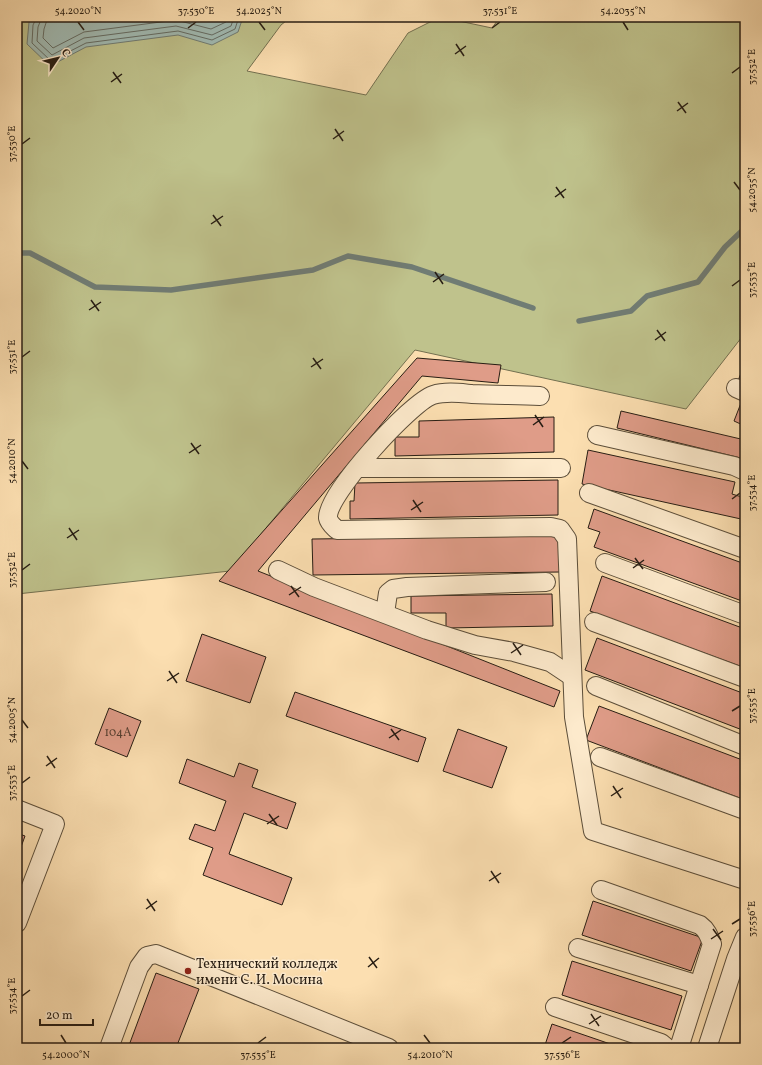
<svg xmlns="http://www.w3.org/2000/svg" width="762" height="1065" font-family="Vollkorn,serif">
  <rect width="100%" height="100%" fill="#fcdfb1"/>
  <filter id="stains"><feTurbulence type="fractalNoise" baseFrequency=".005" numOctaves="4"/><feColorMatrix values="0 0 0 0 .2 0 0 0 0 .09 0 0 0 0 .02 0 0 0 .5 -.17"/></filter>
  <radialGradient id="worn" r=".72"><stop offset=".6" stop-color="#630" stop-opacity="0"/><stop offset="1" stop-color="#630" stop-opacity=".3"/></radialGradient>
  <polygon fill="#bfc28c" stroke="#737050" points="17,17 291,17 281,25 247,71 366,95 408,33 440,17 492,28 500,17 745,17 745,333 686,409 415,350 230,571 17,594"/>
  <polygon fill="#a1bbb4" stroke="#707c74" points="34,17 243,17 238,32 212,45 178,35 86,47 50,66 27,44 29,22"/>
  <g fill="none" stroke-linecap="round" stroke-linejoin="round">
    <g stroke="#646c64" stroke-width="1">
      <polyline points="37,17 33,25 32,43 51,61 86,43 178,31 212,40 235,29 239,17"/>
      <polyline points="42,17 38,27 37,41 52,55 84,38 176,26 212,35 231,26 234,17"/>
      <polyline points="48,17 44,29 43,38 53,48 84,32 176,20 211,29 226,22 227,17"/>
    </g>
    <g stroke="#707c74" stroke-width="5.5">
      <polyline points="17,253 30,253 95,287 171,290 313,270 348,256 412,267 533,308"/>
      <polyline points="579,321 631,311 647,296 698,282 725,247 745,228"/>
    </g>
  </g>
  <g fill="#df9c88" stroke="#271d13">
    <polygon points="417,358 501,365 498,383 422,376 258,571 560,691 554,707 219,581"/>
    <polygon points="744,365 745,365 745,384 738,381"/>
    <polygon points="741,403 745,405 745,426 734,421"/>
    <polygon points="621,411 745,440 745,459 617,428"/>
    <polygon points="554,417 554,452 395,456 395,437 419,437 419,421"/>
    <polygon points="588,450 735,482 732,494 745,498 741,519 582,484"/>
    <polygon points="558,480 558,515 350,519 350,501 354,501 355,483"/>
    <polygon points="594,509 745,564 745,593 742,601 594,547 600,532 588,528"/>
    <polygon points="559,536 560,572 313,575 312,539"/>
    <polygon points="602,576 745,629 745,668 590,611"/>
    <polygon points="552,594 553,626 446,628 446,613 411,613 411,596"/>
    <polygon points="202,634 266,657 250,703 186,681"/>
    <polygon points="597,638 745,694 745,731 585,670"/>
    <polygon points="295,692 426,738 418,762 286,716"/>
    <polygon points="599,706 745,761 745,800 586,740"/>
    <polygon points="109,708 141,721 127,757 95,744"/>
    <polygon points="458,729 507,747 492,788 443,771"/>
    <polygon points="187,759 234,777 239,763 258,770 252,787 296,803 287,829 244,813 229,854 292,878 282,905 203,875 213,848 189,839 195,824 215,831 226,801 179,783"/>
    <polygon points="17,833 25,836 17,858"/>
    <polygon points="593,901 703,938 691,971 582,935"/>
    <polygon points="572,961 682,996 671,1030 562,995"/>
    <polygon points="156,973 199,989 176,1048 128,1048"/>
    <polygon points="552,1024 622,1048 544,1048"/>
  </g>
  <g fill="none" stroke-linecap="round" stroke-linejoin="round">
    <defs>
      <g id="minor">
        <polyline points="736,388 745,392"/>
        <path d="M540,396C517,395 495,395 472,394C460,393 446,391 433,395C411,402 326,495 328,518C329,523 333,526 337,530L551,527L560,529L567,539L574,717L593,831L745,880"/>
        <polyline points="597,435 734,466 745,471"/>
        <polyline points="358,468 561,468"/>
        <polyline points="589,493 745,549"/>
        <polyline points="605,563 745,615"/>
        <polyline points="278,570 314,587 427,630 475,645 514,652 550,662 571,676"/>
        <polyline points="385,613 388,593 393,589 407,587 546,582"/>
        <polyline points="594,622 745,678"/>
        <polyline points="596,686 745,746"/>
        <polyline points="600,757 745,810"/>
        <polyline points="17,809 55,824 17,923"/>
        <path d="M601,890L700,925C707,930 709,936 712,944L679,1048"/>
        <polyline points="578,948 699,985"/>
        <polyline points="555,1007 661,1043 667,1048"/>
        <polyline points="109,1048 139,967 147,956 156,954 389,1048"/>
        <polyline points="707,1048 736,959 745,937"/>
      </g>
    </defs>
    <use href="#minor" stroke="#5c4e3a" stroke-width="20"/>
    <use href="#minor" stroke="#fdeacc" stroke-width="18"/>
  </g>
  <path fill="none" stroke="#271d13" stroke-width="1.5" d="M78,22L84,30M259,22L265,30M623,22L628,30M188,28L196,22M492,28L500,22M456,44L464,56M455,54L466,46M113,72L121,83M732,73L740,67M111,82L122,74M678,102L686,113M677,111L688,103M335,129L343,141M333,139L344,131M22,144L30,138M734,182L740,190M556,187L564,198M555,197L566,189M213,215L221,226M211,224L223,216M435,272L443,284M433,282L444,274M732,286L740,280M91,300L99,311M89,310L101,302M657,330L665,341M655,340L666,332M22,357L30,351M313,358L321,369M311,367L323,359M535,415L543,427M533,425L544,417M191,443L199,454M189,453L201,445M22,461L28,469M732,499L740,493M413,500L421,512M411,510L423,502M69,528L77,540M67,538L79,530M635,558L643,569M633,568L644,560M22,570L30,564M291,586L299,597M289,595L301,587M513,643L521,655M511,653L523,645M169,671L177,683M167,681L179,673M732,711L740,706M22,720L28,728M391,729L399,740M389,738L401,730M47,756L55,768M46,766L57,758M22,783L30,777M613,786L621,798M611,796L623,788M269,814L277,825M267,824L279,816M491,871L499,883M489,881L501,873M147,899L155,911M146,909L157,901M732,924L740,919M713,929L721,940M711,939L723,931M369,957L377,968M368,967L379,958M22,996L30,990M591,1014L599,1026M589,1024L601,1016M61,1035L66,1043M424,1035L430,1043M258,1043L266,1037M562,1043L571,1037"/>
  <circle fill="#8f2418" stroke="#fdeacc" stroke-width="1.5" cx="188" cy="971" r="4"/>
  <g text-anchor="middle" stroke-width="3" stroke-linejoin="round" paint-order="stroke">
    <g font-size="12" fill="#553d30">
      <text x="118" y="736">104А</text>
    </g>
    <g font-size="14" fill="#271d13" stroke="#fdeacc" text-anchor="start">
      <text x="196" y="968">Технический колледж<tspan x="196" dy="16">имени С. И. Мосина</tspan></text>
    </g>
  </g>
  <rect width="762" height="1065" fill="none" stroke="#fcdfb1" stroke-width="44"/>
  <g transform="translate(58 58) rotate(55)" stroke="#fdeacc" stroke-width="3" paint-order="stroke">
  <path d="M0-3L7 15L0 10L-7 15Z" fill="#271d13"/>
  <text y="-6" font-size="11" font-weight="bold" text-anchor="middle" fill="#271d13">С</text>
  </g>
  <path d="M40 1019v6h53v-6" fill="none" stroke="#271d13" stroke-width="2"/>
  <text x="46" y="1019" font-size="12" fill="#271d13" stroke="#fdeacc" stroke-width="3" paint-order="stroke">20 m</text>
  <rect x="22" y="22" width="718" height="1021" fill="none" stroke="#271d13" stroke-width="1.5"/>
  <g font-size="10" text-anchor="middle" fill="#271d13">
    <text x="78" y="14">54.2020°N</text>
    <text x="196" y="14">37.530°E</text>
    <text x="259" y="14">54.2025°N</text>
    <text x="500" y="14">37.531°E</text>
    <text x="623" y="14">54.2035°N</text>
    <text transform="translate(751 67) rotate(-90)" y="4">37.532°E</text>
    <text transform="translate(11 144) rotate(-90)" y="4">37.530°E</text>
    <text transform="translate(751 190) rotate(-90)" y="4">54.2035°N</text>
    <text transform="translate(751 280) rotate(-90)" y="4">37.533°E</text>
    <text transform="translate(11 357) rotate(-90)" y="4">37.531°E</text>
    <text transform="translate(11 461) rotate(-90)" y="4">54.2010°N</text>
    <text transform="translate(751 493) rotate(-90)" y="4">37.534°E</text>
    <text transform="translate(11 570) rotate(-90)" y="4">37.532°E</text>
    <text transform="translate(751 706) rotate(-90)" y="4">37.535°E</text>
    <text transform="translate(11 720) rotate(-90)" y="4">54.2005°N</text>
    <text transform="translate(11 783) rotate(-90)" y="4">37.533°E</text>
    <text transform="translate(751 919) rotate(-90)" y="4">37.536°E</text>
    <text transform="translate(11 996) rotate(-90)" y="4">37.534°E</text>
    <text x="66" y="1058">54.2000°N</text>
    <text x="258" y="1058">37.535°E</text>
    <text x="430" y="1058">54.2010°N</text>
    <text x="562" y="1058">37.536°E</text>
  </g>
  <rect width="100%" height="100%" filter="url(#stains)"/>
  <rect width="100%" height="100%" fill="url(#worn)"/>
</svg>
